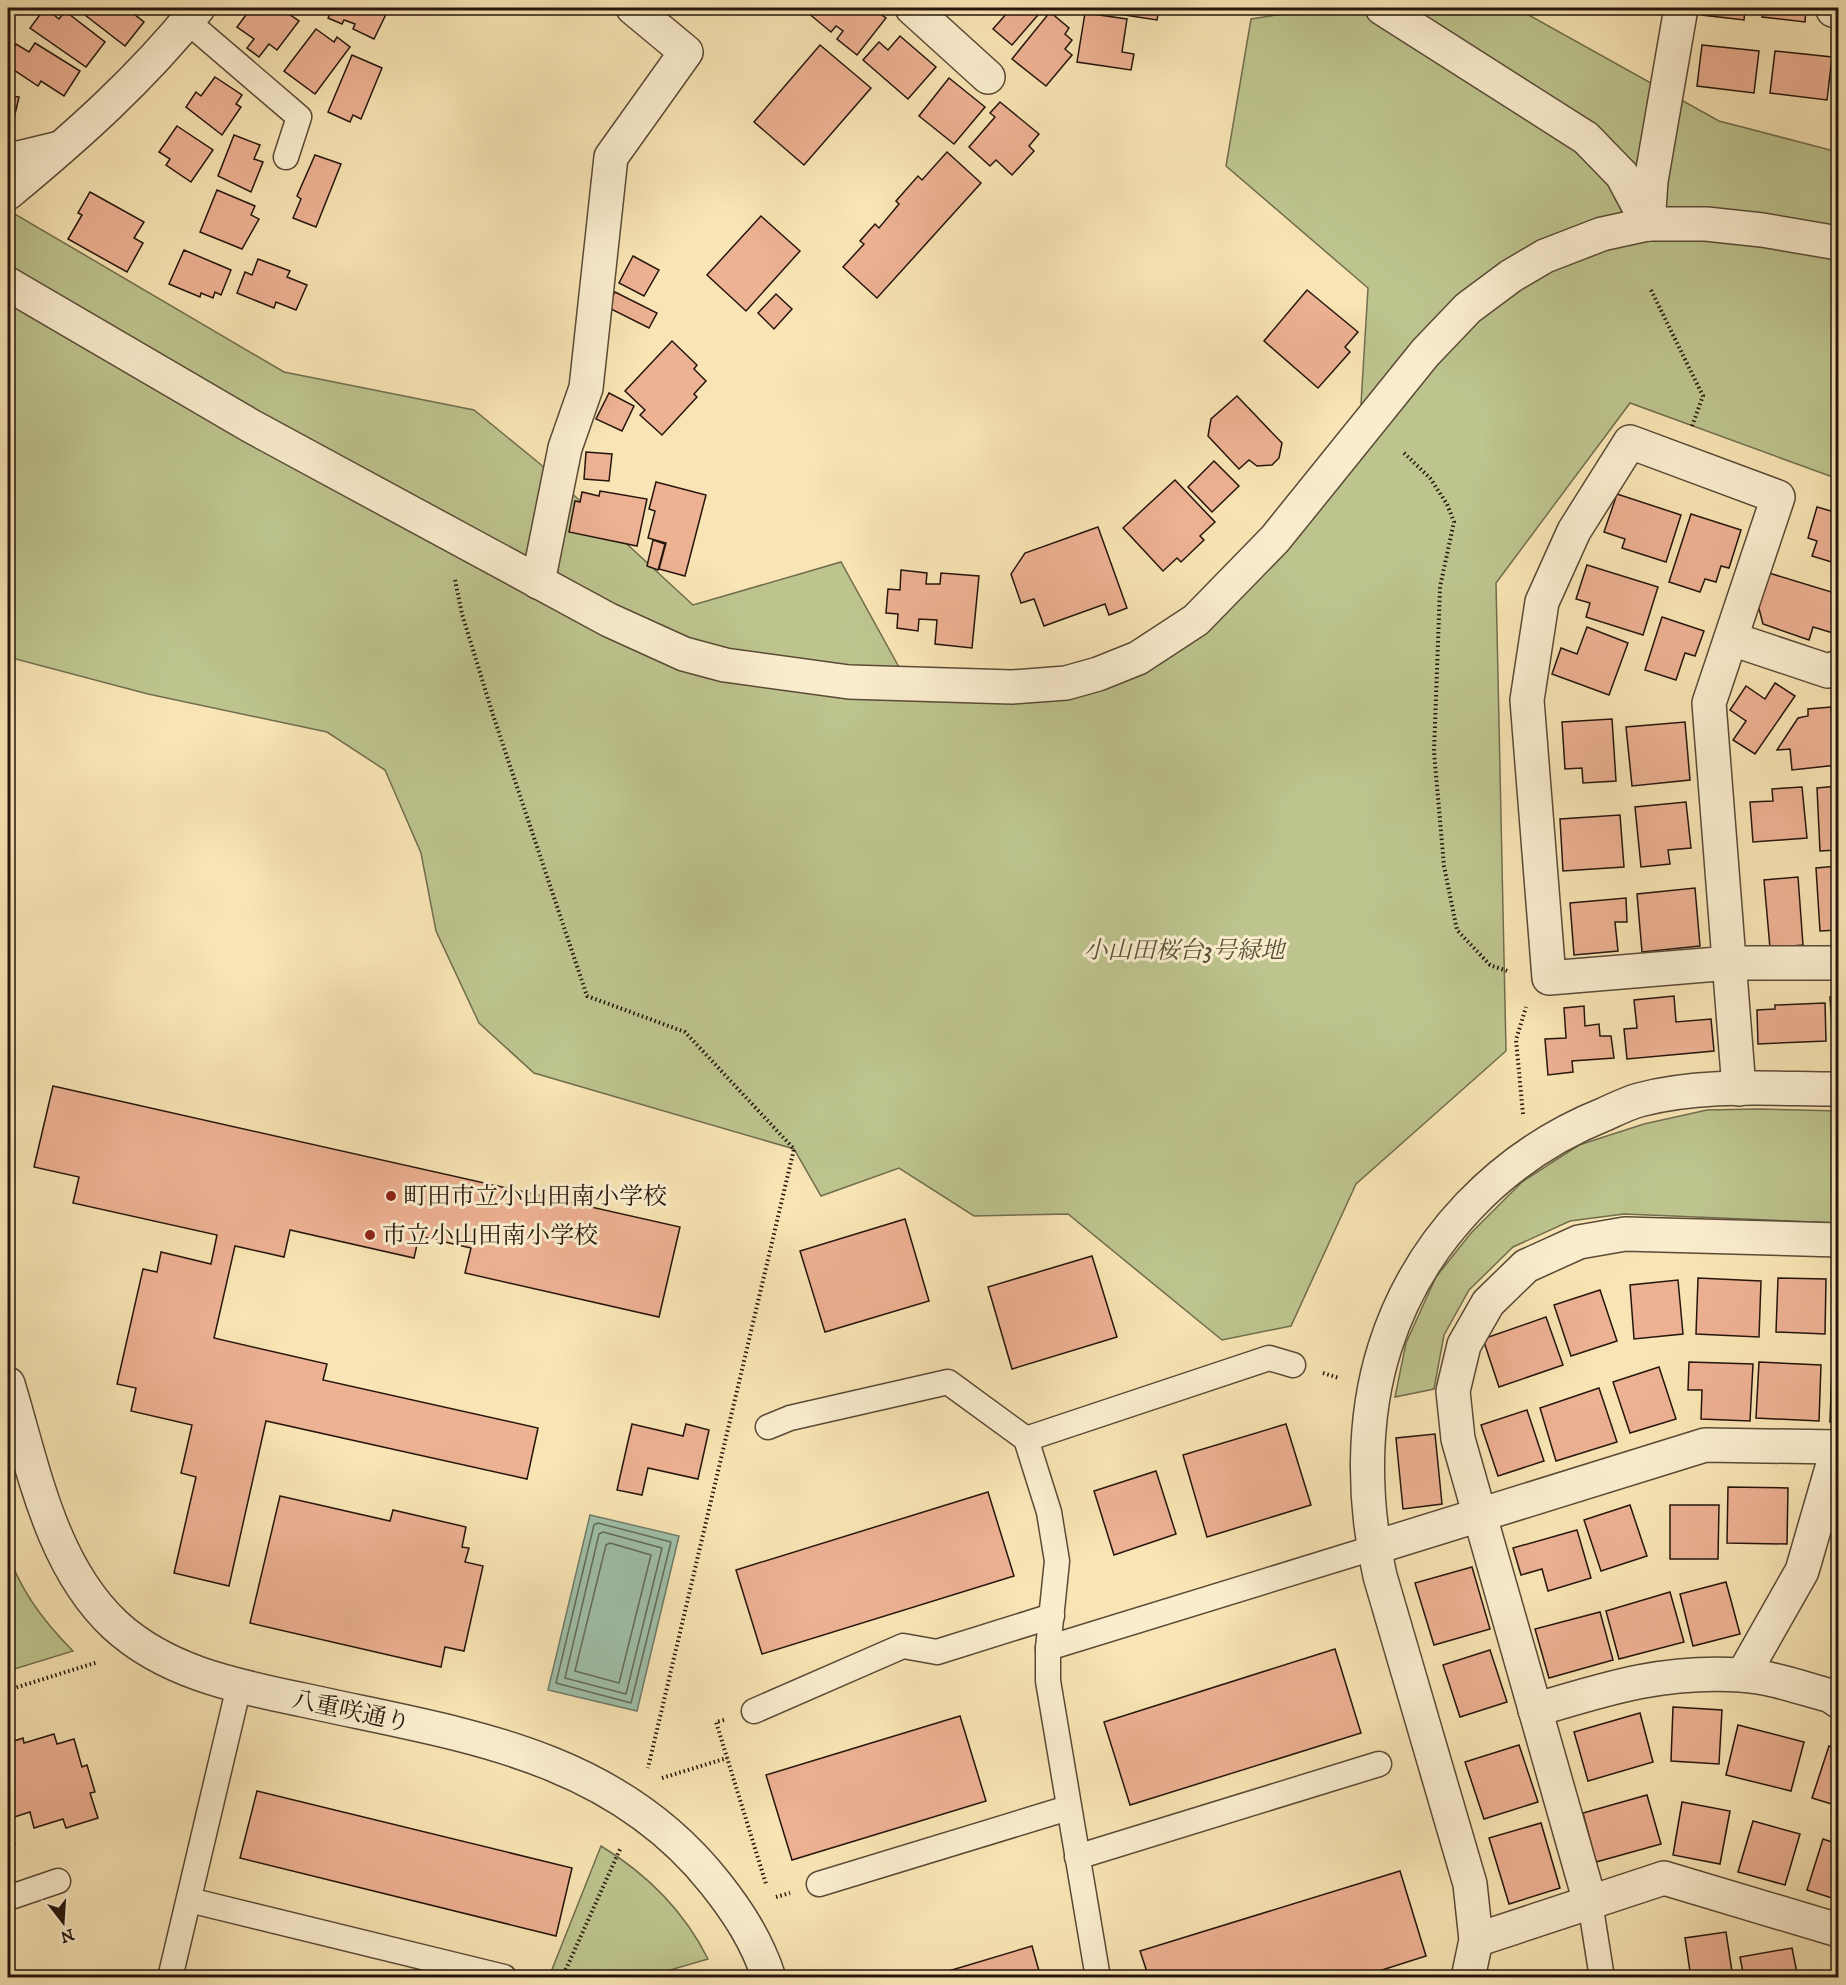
<svg xmlns="http://www.w3.org/2000/svg" width="1846" height="1985" font-family="'IM FELL DW Pica','Noto Serif JP',serif">
  <rect width="100%" height="100%" fill="#f8e4b4"/>
  <filter id="stains"><feTurbulence type="fractalNoise" baseFrequency=".00333" numOctaves="4"/><feColorMatrix values="0 0 0 0 .2 0 0 0 0 .09 0 0 0 0 .02 0 0 0 .5 -.17"/></filter>
  <radialGradient id="worn" r=".72"><stop offset=".6" stop-color="#630" stop-opacity="0"/><stop offset="1" stop-color="#630" stop-opacity=".3"/></radialGradient>
  <g fill="#bdc48e" stroke="#716d4d" stroke-width="1.5">
    <polygon points="1320,8 1516,8 1719,121 1838,152 1838,479 1630,403 1496,583 1506,1051 1356,1184 1291,1326 1222,1340 1068,1214 974,1216 899,1168 821,1196 794,1149 534,1073 479,1023 436,931 421,853 385,770 327,732 148,694 8,657 8,210 284,372 474,410 539,463 693,605 841,562 910,687 1138,658 1359,437 1368,288 1226,166 1251,19"/>
    <polygon points="1758,1109 1838,1111 1838,1223 1624,1214 1570,1221 1513,1247 1469,1290 1444,1335 1434,1389 1395,1397 1406,1343 1436,1277 1471,1233 1522,1182 1579,1145 1644,1124 1707,1110"/>
    <path d="M8,1552C19,1589 46,1624 73,1651L8,1671Z"/>
    <path d="M601,1846C647,1874 684,1911 708,1959L646,1977H549Z"/>
  </g>
  <polygon fill="#9fbfa8" stroke="#6e7b6a" stroke-width="1.5" points="590,1515 679,1536 637,1711 548,1690"/>
  <g fill="none" stroke-linecap="round" stroke-linejoin="round">
    <g stroke="#626a5a" stroke-width="1.5">
      <polygon points="598,1523 671,1542 631,1703 556,1683 594,1525"/>
      <polygon points="603,1532 662,1548 626,1694 565,1678 599,1534"/>
      <polygon points="610,1543 651,1555 619,1683 575,1671 606,1545"/>
    </g>
  </g>
  <g fill="#edb193" stroke="#25160c" stroke-width="1.5">
    <polygon points="45,8 59,19 65,11 105,42 86,67 30,28"/>
    <polygon points="76,8 126,8 144,22 125,46"/>
    <polygon points="251,8 280,8 299,21 277,50 269,44 259,57 247,48 254,39 237,27"/>
    <polygon points="333,8 389,8 374,39 353,29 355,24 344,20 342,24 328,18"/>
    <polygon points="812,8 872,8 886,18 857,55 837,39 843,31 836,26 831,32 808,13"/>
    <polygon points="1002,8 1044,8 1012,45 993,29 1008,12"/>
    <polygon points="1099,8 1159,8 1157,20 1099,11"/>
    <polygon points="1703,8 1745,8 1744,20 1702,15"/>
    <polygon points="1764,8 1806,8 1805,22 1762,17"/>
    <polygon points="1050,12 1069,28 1065,34 1072,40 1065,49 1072,55 1046,86 1012,59"/>
    <polygon points="1085,13 1127,19 1122,52 1134,54 1131,70 1077,62"/>
    <polygon points="316,29 334,42 337,37 350,47 315,94 284,71"/>
    <polygon points="900,36 936,67 908,99 863,60 879,42 888,50"/>
    <polygon points="35,43 80,71 64,96 41,81 38,86 8,66 8,58 16,44 29,52"/>
    <polygon points="820,45 871,88 804,165 754,122"/>
    <polygon points="1702,45 1759,51 1754,93 1697,86"/>
    <polygon points="1775,51 1832,57 1827,100 1770,93"/>
    <polygon points="352,55 382,68 361,119 353,115 350,122 328,112"/>
    <polygon points="215,77 242,95 236,104 241,107 222,135 186,107 196,92 201,96"/>
    <polygon points="949,78 985,107 954,144 919,116"/>
    <polygon points="8,95 19,97 11,131 8,130"/>
    <polygon points="1000,102 1039,134 1029,146 1034,151 1012,175 996,160 990,166 969,147 995,117 990,113"/>
    <polygon points="177,126 213,150 191,182 166,165 170,159 159,152"/>
    <polygon points="234,135 260,145 254,159 263,162 251,192 218,176"/>
    <polygon points="947,152 981,183 877,298 843,267 864,244 860,241 875,224 879,228 899,204 896,201 918,176 922,180"/>
    <polygon points="315,155 341,164 316,227 293,218 301,199 297,196"/>
    <polygon points="217,190 255,206 251,215 259,219 242,249 200,232"/>
    <polygon points="90,192 144,222 134,238 143,243 127,272 68,239 82,215 78,213"/>
    <polygon points="761,216 800,251 746,311 707,275"/>
    <polygon points="184,250 231,270 221,295 215,292 213,298 201,293 200,297 169,284"/>
    <polygon points="633,256 659,270 644,296 619,283"/>
    <polygon points="258,259 290,271 287,277 307,285 296,310 276,302 274,308 237,293 245,272 252,275"/>
    <polygon points="1307,290 1358,332 1345,347 1350,352 1318,388 1264,341"/>
    <polygon points="615,292 657,313 649,328 607,307"/>
    <polygon points="776,294 792,309 774,329 758,313"/>
    <polygon points="672,341 697,365 694,369 706,381 694,394 697,397 662,435 640,415 645,410 625,391"/>
    <polygon points="609,393 634,406 622,431 596,419"/>
    <polygon points="1237,396 1282,443 1279,458 1272,465 1257,466 1249,460 1239,469 1208,436 1211,419"/>
    <polygon points="586,452 612,454 609,481 584,479"/>
    <polygon points="1214,461 1239,486 1212,512 1188,487"/>
    <polygon points="1175,480 1215,522 1200,536 1204,540 1181,562 1177,558 1163,571 1123,528"/>
    <polygon points="656,482 706,495 685,576 659,569 666,543 648,538 655,511 649,509"/>
    <polygon points="600,491 647,499 637,546 569,532 575,501 580,502 582,492 599,496"/>
    <polygon points="1617,494 1681,515 1666,562 1622,548 1625,539 1604,532"/>
    <polygon points="1817,507 1838,513 1838,564 1812,556 1817,541 1808,538"/>
    <polygon points="1691,514 1741,530 1729,568 1721,566 1716,582 1705,579 1700,592 1669,582"/>
    <polygon points="1098,527 1127,608 1109,615 1105,604 1044,626 1034,599 1021,603 1011,574 1025,553"/>
    <polygon points="653,540 665,544 658,570 647,566"/>
    <polygon points="1587,565 1658,587 1643,635 1586,617 1590,603 1576,599"/>
    <polygon points="901,570 927,573 926,584 940,584 941,573 979,576 972,648 935,644 937,620 919,619 918,631 897,628 898,614 886,613 888,589 900,590"/>
    <polygon points="1769,573 1838,594 1838,615 1833,633 1813,627 1809,640 1763,624 1758,605"/>
    <polygon points="1662,617 1704,631 1695,656 1685,653 1676,680 1645,670"/>
    <polygon points="1587,627 1628,643 1609,695 1552,674 1561,648 1577,654"/>
    <polygon points="1775,683 1795,696 1755,754 1733,740 1746,721 1730,710 1746,686 1765,699"/>
    <polygon points="1831,707 1837,765 1792,770 1790,749 1777,750 1798,718 1808,716 1808,709"/>
    <polygon points="1612,719 1616,781 1583,783 1582,768 1565,769 1562,722"/>
    <polygon points="1685,722 1690,780 1632,786 1626,727"/>
    <polygon points="1838,786 1838,850 1820,851 1817,788"/>
    <polygon points="1802,787 1807,838 1753,842 1750,802 1773,801 1772,789"/>
    <polygon points="1686,802 1691,848 1668,850 1670,864 1641,867 1635,807"/>
    <polygon points="1620,815 1624,867 1563,871 1560,819"/>
    <polygon points="1838,866 1838,930 1820,931 1816,868"/>
    <polygon points="1798,877 1803,945 1770,948 1764,880"/>
    <polygon points="1695,888 1700,946 1642,952 1637,894"/>
    <polygon points="1626,898 1627,922 1615,922 1618,951 1574,955 1570,903"/>
    <polygon points="1674,996 1676,1022 1711,1019 1714,1051 1627,1059 1624,1029 1637,1028 1634,1000"/>
    <polygon points="1838,996 1838,1043 1833,1043 1830,997"/>
    <polygon points="1825,1003 1826,1041 1758,1044 1757,1010 1775,1009 1775,1005"/>
    <polygon points="1584,1006 1585,1026 1599,1024 1600,1036 1611,1036 1614,1058 1572,1061 1573,1072 1548,1075 1545,1039 1566,1038 1564,1008"/>
    <polygon points="53,1086 680,1227 659,1317 465,1273 471,1248 419,1236 414,1258 290,1230 284,1257 235,1246 214,1338 327,1364 323,1380 538,1428 527,1479 266,1421 229,1586 174,1573 196,1477 181,1473 192,1425 131,1411 136,1388 117,1384 143,1269 157,1272 161,1252 211,1264 217,1235 73,1203 79,1177 34,1167"/>
    <polygon points="905,1219 929,1301 825,1332 800,1251"/>
    <polygon points="1092,1256 1117,1337 1012,1369 988,1287"/>
    <polygon points="1698,1278 1761,1281 1759,1337 1696,1334"/>
    <polygon points="1778,1278 1826,1279 1825,1334 1776,1332"/>
    <polygon points="1678,1280 1683,1334 1634,1339 1630,1285"/>
    <polygon points="1600,1290 1617,1341 1571,1356 1554,1305"/>
    <polygon points="1546,1317 1563,1365 1499,1387 1483,1339"/>
    <polygon points="1689,1362 1753,1364 1750,1421 1701,1419 1702,1390 1688,1390"/>
    <polygon points="1759,1362 1821,1365 1819,1421 1756,1418"/>
    <polygon points="1832,1366 1838,1366 1838,1422 1830,1422"/>
    <polygon points="1659,1367 1676,1419 1630,1433 1613,1382"/>
    <polygon points="1599,1388 1617,1442 1556,1461 1540,1408"/>
    <polygon points="1527,1410 1544,1461 1498,1476 1481,1425"/>
    <polygon points="632,1424 683,1436 686,1424 709,1430 698,1479 648,1468 642,1495 617,1490"/>
    <polygon points="1286,1424 1311,1505 1207,1537 1183,1455"/>
    <polygon points="1435,1434 1442,1504 1403,1509 1396,1438"/>
    <polygon points="1156,1471 1176,1534 1114,1555 1094,1491"/>
    <polygon points="1728,1487 1788,1488 1787,1544 1727,1543"/>
    <polygon points="988,1492 1014,1576 762,1654 736,1570"/>
    <polygon points="280,1496 390,1521 393,1510 466,1527 462,1547 469,1548 465,1562 483,1566 464,1651 445,1647 441,1667 250,1623"/>
    <polygon points="1630,1505 1647,1556 1601,1571 1584,1520"/>
    <polygon points="1670,1505 1719,1505 1718,1559 1670,1559"/>
    <polygon points="1577,1530 1591,1578 1548,1591 1542,1569 1521,1575 1513,1548"/>
    <polygon points="1472,1567 1490,1629 1434,1645 1415,1583"/>
    <polygon points="1726,1582 1740,1634 1693,1646 1680,1594"/>
    <polygon points="1670,1592 1684,1642 1619,1659 1606,1611"/>
    <polygon points="1600,1612 1613,1660 1549,1678 1535,1629"/>
    <polygon points="1335,1649 1361,1733 1130,1805 1104,1722"/>
    <polygon points="1490,1650 1507,1702 1460,1717 1443,1665"/>
    <polygon points="1673,1707 1722,1710 1719,1764 1671,1761"/>
    <polygon points="1640,1713 1653,1762 1588,1781 1574,1732"/>
    <polygon points="960,1716 986,1801 792,1860 766,1775"/>
    <polygon points="1738,1725 1804,1742 1791,1791 1726,1775"/>
    <polygon points="54,1734 57,1744 74,1739 82,1767 87,1765 95,1792 90,1793 98,1818 66,1828 63,1819 34,1828 30,1812 8,1819 8,1743 23,1738 24,1743"/>
    <polygon points="1519,1745 1538,1802 1484,1819 1465,1762"/>
    <polygon points="1829,1746 1838,1749 1838,1806 1812,1798"/>
    <polygon points="257,1791 572,1868 556,1936 240,1858"/>
    <polygon points="1647,1795 1661,1844 1596,1862 1583,1813"/>
    <polygon points="1682,1802 1730,1811 1720,1864 1673,1855"/>
    <polygon points="1753,1821 1800,1834 1785,1885 1738,1872"/>
    <polygon points="8,1822 15,1845 8,1848"/>
    <polygon points="1541,1823 1560,1888 1509,1904 1489,1838"/>
    <polygon points="1823,1839 1838,1844 1838,1900 1807,1890"/>
    <polygon points="1400,1871 1426,1956 1357,1978 1149,1978 1140,1951"/>
    <polygon points="1726,1932 1733,1978 1691,1978 1685,1938"/>
    <polygon points="1032,1946 1041,1978 925,1978"/>
    <polygon points="1792,1948 1798,1978 1744,1978 1740,1957"/>
  </g>
  <g fill="none" stroke-linecap="round" stroke-linejoin="round">
    <defs>
      <g id="service">
        <polyline points="187,21 299,117 286,157"/>
        <polyline points="8,156 62,143"/>
        <polyline points="768,1427 790,1418 948,1382 1026,1439 1049,1512 1057,1561 1048,1648 1048,1681 1098,1978"/>
        <polyline points="1026,1439 1269,1358 1293,1365"/>
        <polyline points="1048,1648 1373,1548"/>
        <polyline points="754,1711 903,1646 937,1652 1052,1616"/>
        <polyline points="1077,1857 1379,1764"/>
        <polyline points="819,1884 1068,1808"/>
        <polyline points="8,1898 58,1881"/>
        <polyline points="189,1900 504,1977"/>
        <polyline points="1590,1902 1602,1978"/>
        <polyline points="170,1978 239,1686"/>
      </g>
      <g id="minor">
        <polyline points="912,8 988,77"/>
        <polyline points="1382,8 1586,138 1622,175 1648,224"/>
        <polyline points="1833,8 1833,10 1838,11"/>
        <path d="M8,193C78,135 141,79 198,8"/>
        <polyline points="1648,224 1651,181 1681,8"/>
        <polyline points="8,284 251,426 609,620 684,654 725,665 849,682 1012,687 1066,683 1098,674 1138,658 1196,620 1275,539 1425,353 1468,308 1511,276 1545,256 1602,234 1648,224 1706,224 1762,230 1838,243"/>
        <polyline points="538,582 565,448 586,388 611,157 686,52 633,8"/>
        <polyline points="1732,639 1828,671 1838,667"/>
        <polyline points="1739,1089 1709,703 1778,497 1630,442 1574,531 1542,602 1527,700 1549,978 1730,963 1838,963"/>
        <polyline points="1373,1548 1705,1445 1838,1447"/>
        <polyline points="1743,1675 1802,1571 1838,1447"/>
        <path d="M1535,1710C1608,1688 1664,1670 1741,1675C1771,1677 1802,1688 1831,1696L1838,1701"/>
        <polyline points="1590,1902 1458,1439 1453,1391 1464,1345 1488,1303 1526,1266 1579,1242 1625,1234 1838,1240"/>
        <polyline points="1476,1940 1664,1878 1838,1930"/>
      </g>
      <g id="tertiary">
        <path d="M8,1384C33,1466 50,1564 115,1625C167,1673 237,1686 303,1700C456,1734 611,1751 715,1883C738,1912 757,1941 769,1978"/>
        <path d="M1468,1978L1476,1940L1470,1884L1380,1576C1363,1503 1362,1419 1385,1347C1419,1240 1502,1155 1605,1114C1616,1109 1628,1103 1639,1100C1703,1083 1773,1089 1838,1089"/>
      </g>
    </defs>
    <use href="#service" stroke="#5a4a36" stroke-width="27"/>
    <use href="#minor" stroke="#5a4a36" stroke-width="36"/>
    <use href="#tertiary" stroke="#5a4a36" stroke-width="36"/>
    <g stroke="#25160c" stroke-width="4" stroke-dasharray="1.5 3" stroke-linecap="butt">
      <polyline points="1651,290 1703,396 1692,426"/>
      <polyline points="1404,453 1430,478 1447,504 1454,522 1440,587 1434,752 1444,866 1457,930 1490,965 1510,972"/>
      <polyline points="455,580 462,614 493,715 587,996 685,1032 794,1149 648,1768"/>
      <polyline points="1523,1114 1516,1040 1526,1007"/>
      <polyline points="1323,1373 1339,1378"/>
      <polyline points="8,1690 98,1662"/>
      <polyline points="724,1720 716,1722 766,1884"/>
      <polyline points="662,1778 727,1758"/>
      <polyline points="776,1897 790,1893"/>
      <polyline points="562,1978 621,1847"/>
    </g>
    <use href="#service" stroke="#faedce" stroke-width="24"/>
    <use href="#minor" stroke="#faedce" stroke-width="33"/>
    <use href="#tertiary" stroke="#faedce" stroke-width="33"/>
  </g>
  <g fill="#8f2418" stroke="#faedce" stroke-width="2">
    <circle cx="391" cy="1196" r="6"/>
    <circle cx="370" cy="1235" r="6"/>
  </g>
  <g text-anchor="middle" stroke-width="6" stroke-linejoin="round" paint-order="stroke">
    <g font-size="24" font-style="italic" fill="#5a533a" stroke="#faedce">
      <text x="1184" y="958">小山田桜台3号緑地</text>
    </g>
    <g font-size="24" fill="#25160c" stroke="#faedce" text-anchor="start">
      <text x="403" y="1204">町田市立小山田南小学校</text>
      <text x="382" y="1243">市立小山田南小学校</text>
    </g>
    <g font-size="24" fill="#25160c" stroke="#faedce">
      <text transform="translate(351 1711) rotate(12)" y="8">八重咲通り</text>
    </g>
  </g>
  <rect width="1846" height="1985" fill="none" stroke="#f8e4b4" stroke-width="30"/>
  <rect x="9" y="9" width="1828" height="1967" fill="none" stroke="#25160c" stroke-width="3"/>
  <rect x="15" y="15" width="1816" height="1955" fill="none" stroke="#25160c" stroke-width="1.5"/>
  <g transform="translate(63 1922) rotate(163)" stroke="#faedce" stroke-width="4.5" paint-order="stroke">
  <path d="M0-4.5L10 22L0 15L-10 22Z" fill="#25160c"/>
  <text y="-9" font-size="16" font-weight="bold" text-anchor="middle" fill="#25160c">N</text>
  </g>
  <rect width="100%" height="100%" filter="url(#stains)"/>
  <rect width="100%" height="100%" fill="url(#worn)"/>
</svg>
